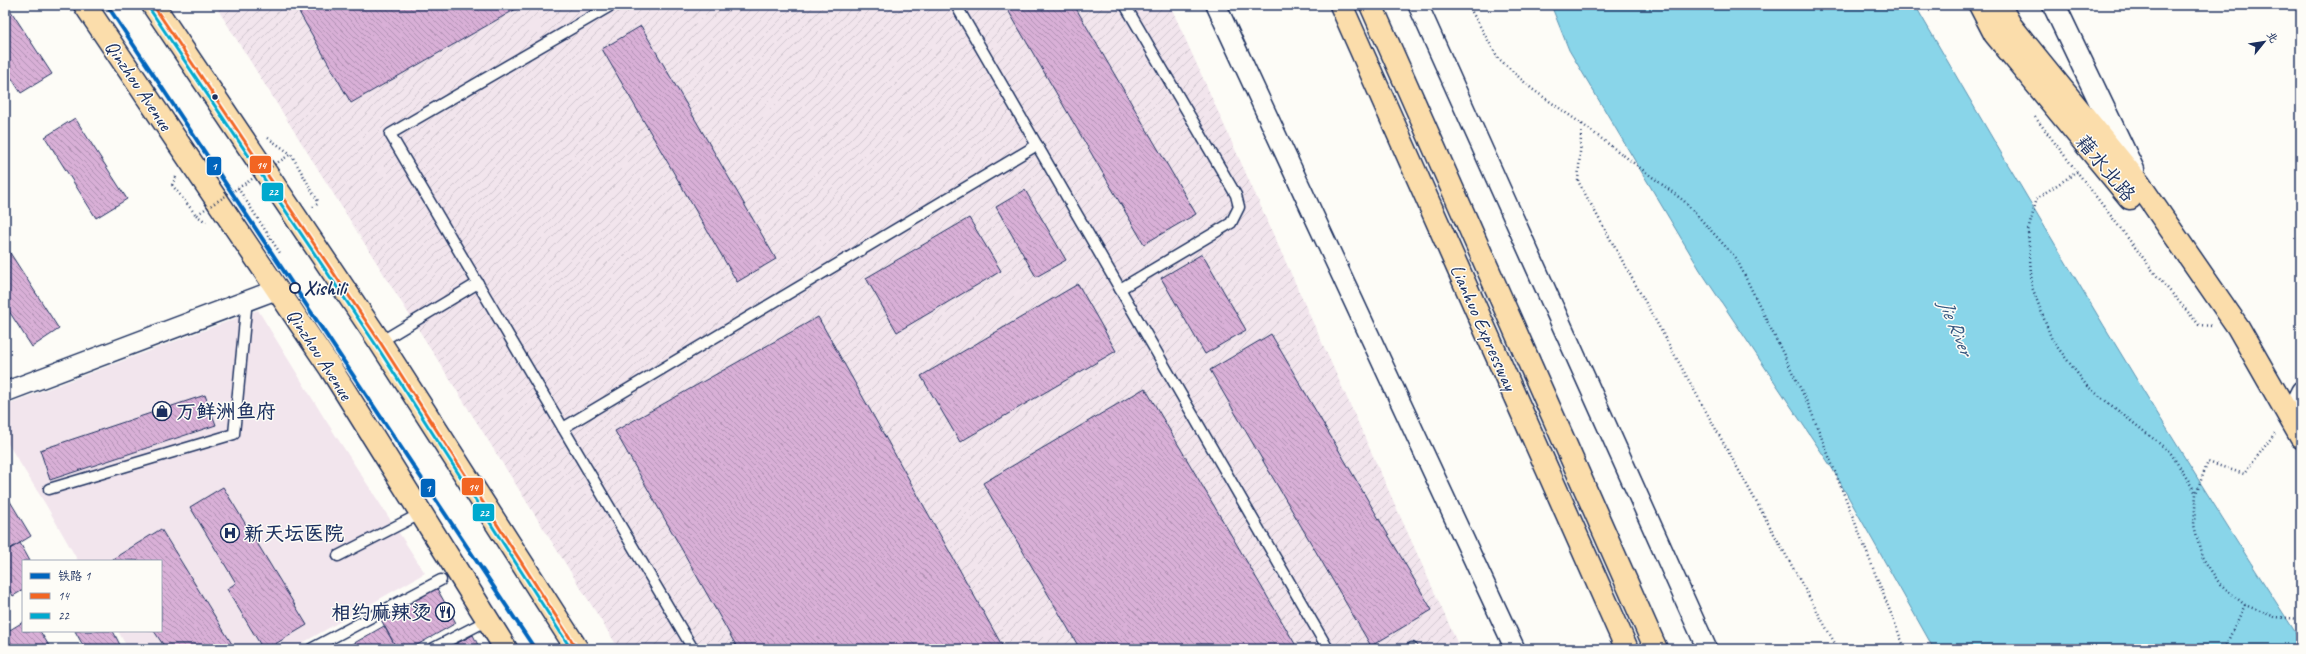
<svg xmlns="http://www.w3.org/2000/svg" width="2306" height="654" font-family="Caveat,'LXGW WenKai TC',sans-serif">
  <defs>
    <pattern id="industrial-furrows" width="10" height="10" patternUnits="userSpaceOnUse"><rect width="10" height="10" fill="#f2e5ed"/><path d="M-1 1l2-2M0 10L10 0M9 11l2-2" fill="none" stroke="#cfc5ce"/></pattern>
    <pattern id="building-back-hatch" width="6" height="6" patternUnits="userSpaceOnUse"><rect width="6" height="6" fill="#d9b0d7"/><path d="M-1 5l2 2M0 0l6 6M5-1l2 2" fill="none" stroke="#af90b2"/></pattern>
  </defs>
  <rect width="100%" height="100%" fill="#fdfcf7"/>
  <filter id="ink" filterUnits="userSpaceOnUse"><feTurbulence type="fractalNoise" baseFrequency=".025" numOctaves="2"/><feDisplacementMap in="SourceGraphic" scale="8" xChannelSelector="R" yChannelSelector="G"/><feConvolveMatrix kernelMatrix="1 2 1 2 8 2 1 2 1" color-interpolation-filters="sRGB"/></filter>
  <g filter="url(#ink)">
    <polygon fill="#f2e5ed" points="258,310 323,416 425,573 292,649 128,649 118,631 161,631 161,561 78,561 46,505 5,439 5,405"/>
    <polygon fill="url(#industrial-furrows)" points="215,5 1170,5 1460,649 619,649"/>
    <path fill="#89d5e9" stroke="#5d93b1" d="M1551,5H1915C2039,220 2166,433 2301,641V649H1934L1832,468L1700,270L1569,50Z"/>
    <g fill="url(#building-back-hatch)" stroke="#1b2f5e">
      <polygon points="5,5 7,5 52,74 21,93 5,68"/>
      <polygon points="295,5 523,5 351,103"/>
      <polygon points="1005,5 1074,5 1196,214 1144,244"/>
      <polygon points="641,26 776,259 737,282 602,49"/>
      <polygon points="75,118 127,199 96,218 45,137"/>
      <polygon points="1025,190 1066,260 1036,277 996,207"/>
      <polygon points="969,218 1001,271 897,332 866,278"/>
      <polygon points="5,245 59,329 32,347 5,305"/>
      <polygon points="1202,254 1246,330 1205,354 1161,278"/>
      <polygon points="1078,284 1116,351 960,442 921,376"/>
      <polygon points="818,317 1004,649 738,649 615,431"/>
      <polygon points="1271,334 1432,610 1371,646 1210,370"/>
      <polygon points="1145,388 1298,649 1080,649 983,483"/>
      <polygon points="205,395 216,425 50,480 40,450"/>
      <polygon points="223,487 307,625 267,649 263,649 227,589 236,583 190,507"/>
      <polygon points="5,493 31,536 5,552"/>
      <polygon points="161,529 235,649 166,649 154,631 161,631 161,561 111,560"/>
      <polygon points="20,543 30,561 23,561 23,590 13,596 5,582 5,552"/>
      <polygon points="435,585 456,623 410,649 397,649 379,616"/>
      <polygon points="23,622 23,631 40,631 51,649 14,649 5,633"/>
      <polygon points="384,626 397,649 344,649"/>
      <polygon points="75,631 113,631 122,649 85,649"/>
      <polygon points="473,635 480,649 446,649"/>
    </g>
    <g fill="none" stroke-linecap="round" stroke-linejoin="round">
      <defs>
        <g id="lane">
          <polyline points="612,5 390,134 693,649"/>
          <polyline points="956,5 1328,649"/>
          <polyline points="1120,289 1231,223 1239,207 1236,195 1125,5"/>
          <polyline points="380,342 478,283"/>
          <polyline points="563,428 1037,145"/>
          <polyline points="49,489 234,434 247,299"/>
          <polyline points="338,556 420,514"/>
          <polyline points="311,649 441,580"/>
          <polyline points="432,649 488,620"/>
          <polyline points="1411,649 1412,648"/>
        </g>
        <g id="street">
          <polyline points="1216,5 1515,649"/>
          <polyline points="1418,5 1707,649"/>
          <polyline points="5,392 278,289"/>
          <polyline points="2288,417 2301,391"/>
        </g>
        <polyline id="secondary" points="2054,5 2133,170"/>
        <g id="primary">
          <polyline points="1980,5 1995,34 2130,198"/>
          <polyline points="1999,5 2011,26 2140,185 2238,327 2301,437"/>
        </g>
        <g id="highway">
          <polyline points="85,5 331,369 506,649"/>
          <polyline points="153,5 380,342 577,649"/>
          <polyline points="1341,5 1627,649"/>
          <polyline points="1371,5 1656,649"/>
        </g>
      </defs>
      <use href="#lane" stroke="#1b2f5e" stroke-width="13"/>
      <use href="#street" stroke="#1b2f5e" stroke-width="22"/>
      <use href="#secondary" stroke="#1b2f5e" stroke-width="25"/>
      <use href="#primary" stroke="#1b2f5e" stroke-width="25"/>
      <use href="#highway" stroke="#1b2f5e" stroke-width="25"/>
      <g stroke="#1b2f5e" stroke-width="2.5" stroke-dasharray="1 3" stroke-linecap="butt">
        <polyline points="1468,5 1498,58 1532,89 1582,124 1684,201 1736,258 1809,406 1905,649"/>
        <polyline points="2035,117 2157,276 2199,325 2212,326"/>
        <polyline points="1582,124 1578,181 1838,649"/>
        <polyline points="268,138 291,154"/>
        <polyline points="2077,172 2037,198 2028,231 2032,287 2052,340 2087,386 2170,452 2196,493"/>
        <polyline points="172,185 177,175"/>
        <polyline points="238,188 280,253"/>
        <polyline points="313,207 319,203"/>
        <polyline points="196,215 206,222"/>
        <polyline points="2275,433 2244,474 2208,462 2196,493 2194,525 2202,557 2220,584 2245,605 2275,617 2301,619"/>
        <polyline points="2224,649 2245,605"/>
      </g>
      <use href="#lane" stroke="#fdfcf7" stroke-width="10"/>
      <use href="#street" stroke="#fdfcf7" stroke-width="19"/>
      <use href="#secondary" stroke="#fdfcf7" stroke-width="22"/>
      <use href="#primary" stroke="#fbddab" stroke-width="22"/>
      <use href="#highway" stroke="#fbddab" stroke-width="22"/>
      <polyline stroke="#1b2f5e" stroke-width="2.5" stroke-dasharray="1 3" stroke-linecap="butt" points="172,185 196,215 291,154 319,203"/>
      <defs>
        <polyline id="bus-1" points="153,5 380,342 577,649"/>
        <polyline id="bus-2" points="149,8 376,345 571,649"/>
      </defs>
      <use href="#bus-1" stroke="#fdfcf7" stroke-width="6"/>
      <use href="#bus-2" stroke="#fdfcf7" stroke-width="6"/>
      <use href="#bus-1" stroke="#f26522" stroke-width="3"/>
      <use href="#bus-2" stroke="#00a9ce" stroke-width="3"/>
      <defs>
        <polyline id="rail-1" points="107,5 535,649"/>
      </defs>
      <use href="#rail-1" stroke="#fdfcf7" stroke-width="7"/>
      <use href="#rail-1" stroke="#0065bd" stroke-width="4"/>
    </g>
  </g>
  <defs>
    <symbol id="shop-ring" viewBox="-11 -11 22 22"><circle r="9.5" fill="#fdfcf7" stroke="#1b2f5e" stroke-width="1.5"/><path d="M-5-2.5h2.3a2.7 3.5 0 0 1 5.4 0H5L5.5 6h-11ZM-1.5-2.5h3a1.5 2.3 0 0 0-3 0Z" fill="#1b2f5e"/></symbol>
    <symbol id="hospital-ring" viewBox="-11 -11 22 22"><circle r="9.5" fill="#fdfcf7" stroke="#1b2f5e" stroke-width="1.5"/><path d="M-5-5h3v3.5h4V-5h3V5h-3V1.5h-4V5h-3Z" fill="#1b2f5e"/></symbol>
    <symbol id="restaurant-ring" viewBox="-11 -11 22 22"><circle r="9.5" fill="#fdfcf7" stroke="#1b2f5e" stroke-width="1.5"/><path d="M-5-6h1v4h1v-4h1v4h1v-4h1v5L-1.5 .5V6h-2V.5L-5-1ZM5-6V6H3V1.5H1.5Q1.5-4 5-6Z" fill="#1b2f5e"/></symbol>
  </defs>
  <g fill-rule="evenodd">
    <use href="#shop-ring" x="151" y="400" width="22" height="22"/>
    <use href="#hospital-ring" x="219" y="522" width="22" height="22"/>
    <use href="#restaurant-ring" x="434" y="601" width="22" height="22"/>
  </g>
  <circle fill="#1b2f5e" stroke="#fdfcf7" stroke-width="1.5" cx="215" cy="97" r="3.5"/>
  <circle fill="#fdfcf7" stroke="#1b2f5e" stroke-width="2" cx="295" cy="288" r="5"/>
  <g text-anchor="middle" stroke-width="3" stroke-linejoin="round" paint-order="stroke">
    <g font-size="20" fill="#1b2f5e" stroke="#fdfcf7">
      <text transform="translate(139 85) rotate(56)" y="7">Qinzhou Avenue</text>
      <text transform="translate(2106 168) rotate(50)" y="7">藉水北路</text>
      <text transform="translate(1484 327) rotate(66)" y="7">Lianhuo Expressway</text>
      <text transform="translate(320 354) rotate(57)" y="7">Qinzhou Avenue</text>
    </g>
    <g font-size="20" font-weight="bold" fill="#1b2f5e" stroke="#fdfcf7" text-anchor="start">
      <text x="304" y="295">Xishili</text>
    </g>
    <g font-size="20" font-weight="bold" fill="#1b2f5e" stroke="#fdfcf7" text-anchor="start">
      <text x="176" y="418">万鲜洲鱼府</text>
      <text x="244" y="540">新天坛医院</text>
      <text x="431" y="619" text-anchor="end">相约麻辣烫</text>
    </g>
    <g font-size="21" font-style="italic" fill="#365881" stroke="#fdfcf7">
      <text transform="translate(1956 327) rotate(67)" y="7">Jie River</text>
    </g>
  </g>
  <g stroke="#fdfcf7" stroke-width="1.5">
    <rect x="249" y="155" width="23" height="19" rx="4" fill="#f26522"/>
    <rect x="206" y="156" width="16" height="20" rx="4" fill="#0065bd"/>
    <rect x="261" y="182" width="23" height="20" rx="4" fill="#00a9ce"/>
    <rect x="461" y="477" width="23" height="19" rx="4" fill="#f26522"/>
    <rect x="420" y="478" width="16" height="20" rx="4" fill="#0065bd"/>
    <rect x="472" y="503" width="23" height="19" rx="4" fill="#00a9ce"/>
  </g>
  <g font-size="11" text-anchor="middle" font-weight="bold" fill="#fff">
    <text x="261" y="169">14</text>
    <text x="214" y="170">1</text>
    <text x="273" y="196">22</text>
    <text x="473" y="491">14</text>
    <text x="428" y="492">1</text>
    <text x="484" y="517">22</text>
  </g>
  <rect width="2306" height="654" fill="none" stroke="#fdfcf7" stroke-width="20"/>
  <rect x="10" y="10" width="2286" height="634" fill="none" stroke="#1b2f5e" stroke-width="1.5" filter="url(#ink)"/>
  <rect x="22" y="560" width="140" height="72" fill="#fdfcf7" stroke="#a3aaba"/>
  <rect x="30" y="573" width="20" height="6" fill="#0065bd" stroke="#a3aaba"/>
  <text x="58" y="580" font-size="12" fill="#1b2f5e">铁路 1</text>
  <rect x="30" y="593" width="20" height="6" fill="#f26522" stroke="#a3aaba"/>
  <text x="58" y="600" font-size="12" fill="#1b2f5e">14</text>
  <rect x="30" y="613" width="20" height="6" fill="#00a9ce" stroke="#a3aaba"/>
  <text x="58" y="620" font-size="12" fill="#1b2f5e">22</text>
  <g transform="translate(2264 42) rotate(60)" stroke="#fdfcf7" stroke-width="3" paint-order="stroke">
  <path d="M0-3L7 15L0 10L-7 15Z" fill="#1b2f5e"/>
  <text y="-6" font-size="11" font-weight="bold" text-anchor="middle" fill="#1b2f5e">北</text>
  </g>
</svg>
